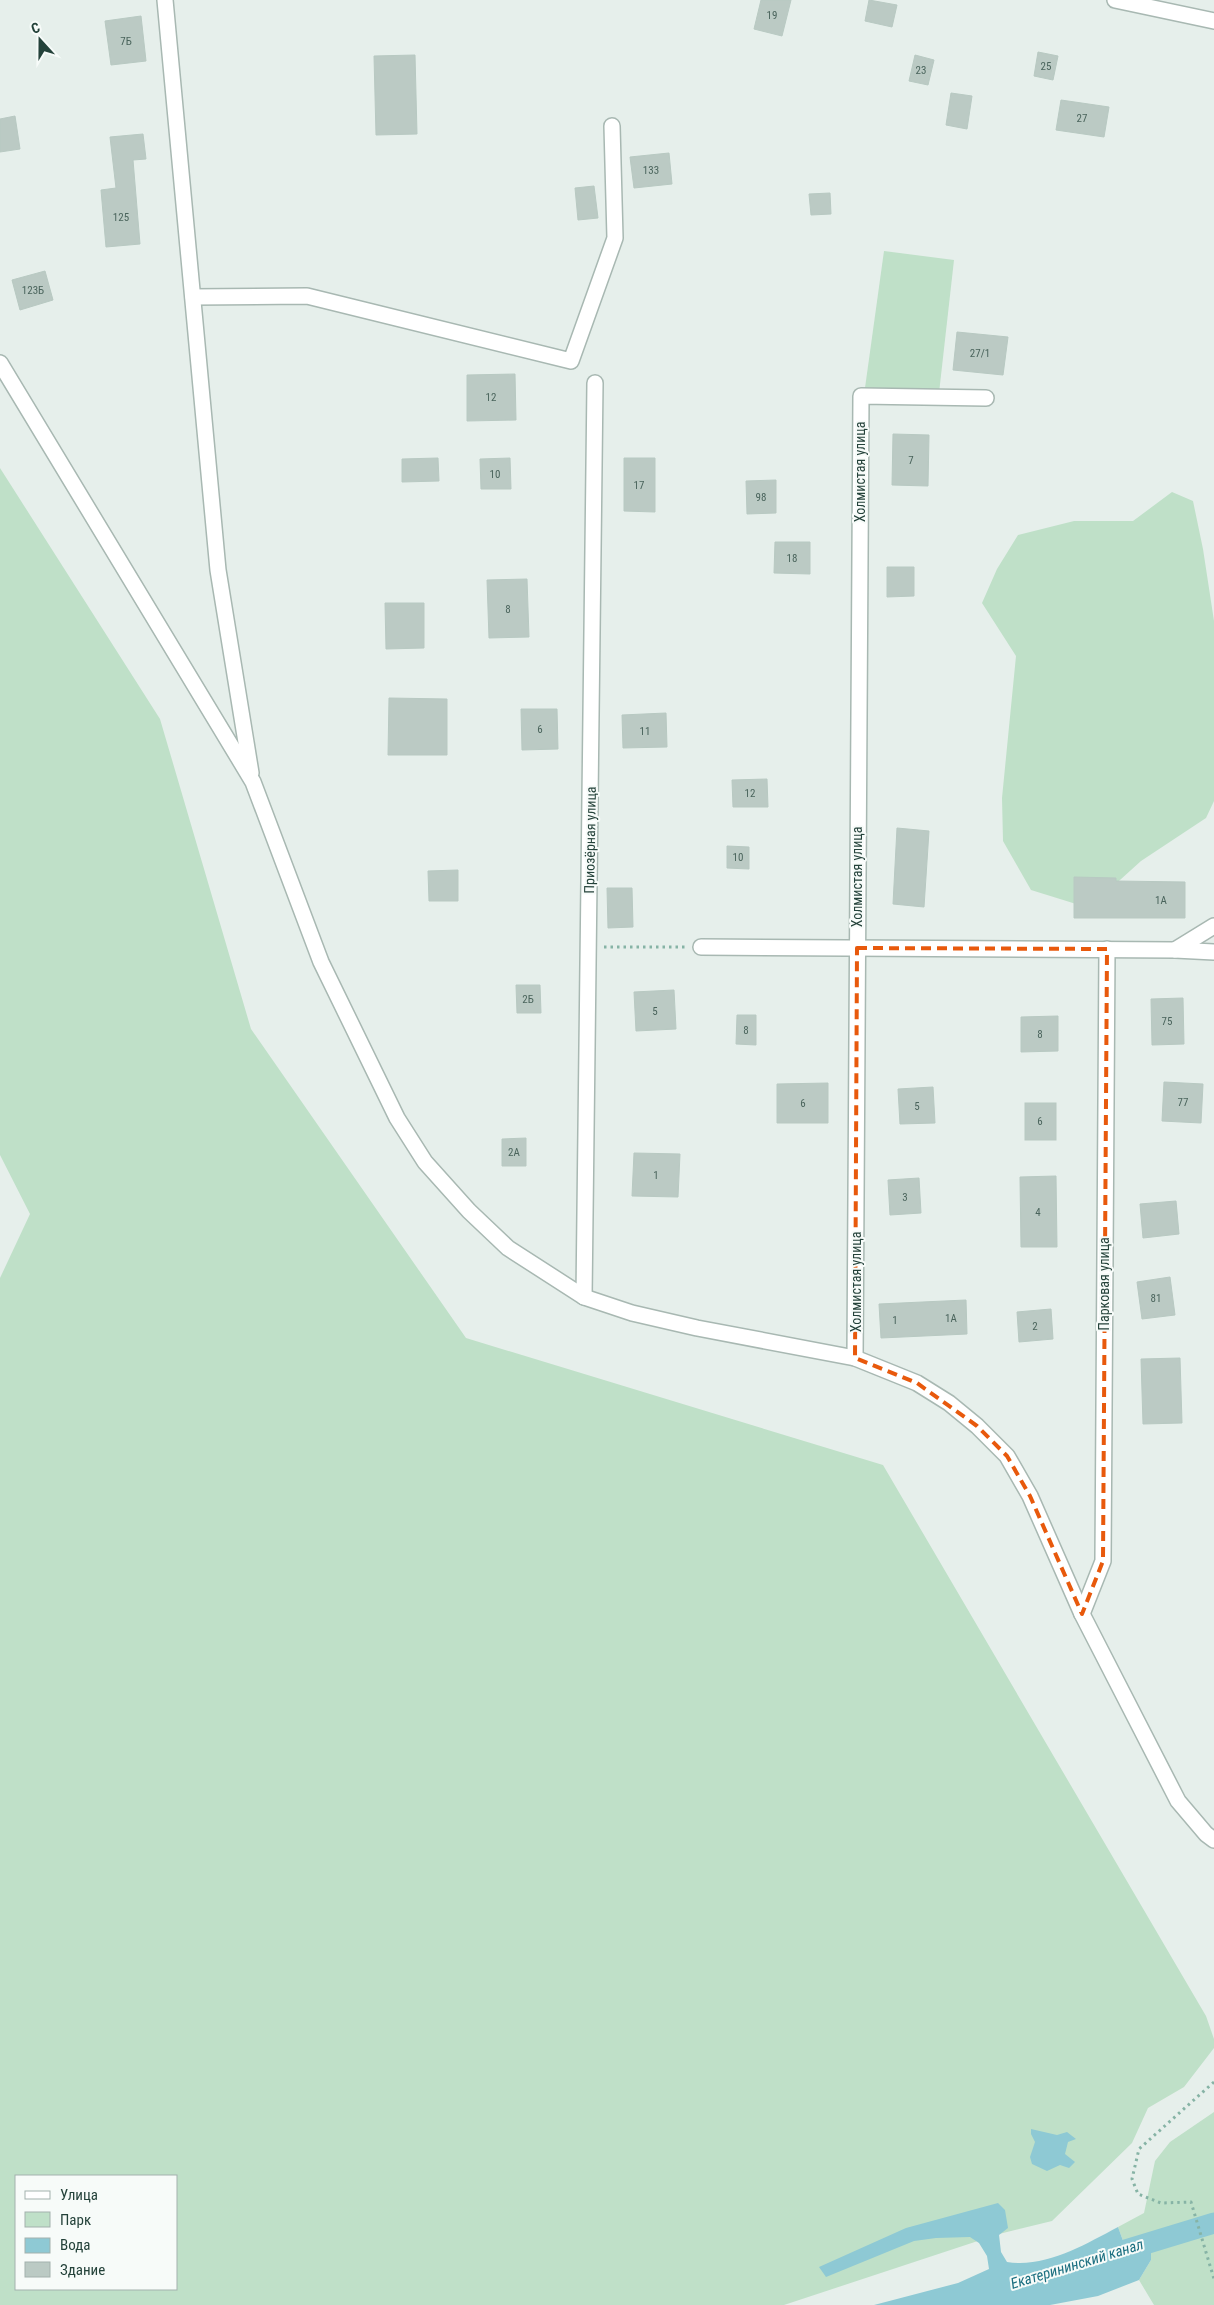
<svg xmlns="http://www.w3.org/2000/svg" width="1214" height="2305" font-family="'Roboto Condensed',sans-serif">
  <rect width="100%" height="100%" fill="#e6efeb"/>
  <g fill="#bfe0c8" fill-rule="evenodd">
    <polygon points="884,251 954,260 939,393 865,388"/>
    <path d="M0,468L160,719L251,1029L466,1338L883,1465L1206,2016L1214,2039V2048L1184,2087L1148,2108L1132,2143L1052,2221L999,2234L784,2305H0V1278L30,1214L0,1155ZM16,2176H176V2289H16Z"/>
    <polygon points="1172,492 1193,501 1203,549 1214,621 1214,801 1206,818 1141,861 1089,908 1031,890 1003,841 1002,798 1016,656 982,603 997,569 1018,535 1074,521 1133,521"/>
    <polygon points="1214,2112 1214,2305 1154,2305 1139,2280 1151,2260 1126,2249 1118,2227 1144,2213 1155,2161 1170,2142"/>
  </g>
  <g fill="#8ec9d4">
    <polygon points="1031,2129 1057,2135 1067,2132 1076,2139 1068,2142 1065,2154 1075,2162 1069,2168 1060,2165 1047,2171 1032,2164 1030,2157 1035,2142 1031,2134"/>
    <path d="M998,2203L1005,2210L1008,2228L999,2235L1001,2252L1007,2262C1046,2268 1084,2245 1118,2227L1126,2249L1138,2253H1151V2260L1139,2280L1098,2296L1050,2305H874L958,2283L989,2269L987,2256L979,2243L970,2237L936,2238L914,2241L826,2277L819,2267L906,2228Z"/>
  </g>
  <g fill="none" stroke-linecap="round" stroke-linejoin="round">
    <polyline stroke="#8ec9d4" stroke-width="21" points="1099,2258 1214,2223"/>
  </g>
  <g fill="#bbcac4" stroke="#b8c9c2">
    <polygon points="761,0 791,0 782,36 754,29"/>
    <polygon points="869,0 897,5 892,27 865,21"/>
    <polygon points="141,16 146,61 111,65 105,21"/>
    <polygon points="1038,52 1058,56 1053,80 1034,76"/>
    <polygon points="415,55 417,134 376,135 374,56"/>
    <polygon points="915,55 934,60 928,85 909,81"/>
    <polygon points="951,93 972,96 967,129 946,125"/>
    <polygon points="1061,100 1109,107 1104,137 1056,130"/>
    <polygon points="15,116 20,149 0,152 0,119"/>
    <polygon points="143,134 146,159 133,160 140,244 106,247 101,190 116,188 110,137"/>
    <polygon points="669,153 672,184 634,188 630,157"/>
    <polygon points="594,186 598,218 578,220 575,188"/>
    <polygon points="830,193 831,214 811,215 809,194"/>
    <polygon points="45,271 53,300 20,310 12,280"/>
    <polygon points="957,332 1008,337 1003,375 953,370"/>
    <polygon points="515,374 516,420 467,421 467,375"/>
    <polygon points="893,434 929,435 928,486 892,485"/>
    <polygon points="438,458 439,481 402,482 402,459"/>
    <polygon points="510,458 511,489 481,489 480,459"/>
    <polygon points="624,458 655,458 655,512 624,511"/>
    <polygon points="776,480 776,513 747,514 746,481"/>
    <polygon points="775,542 810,542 810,574 774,573"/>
    <polygon points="887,567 914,567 914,596 887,597"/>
    <polygon points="527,579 529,637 489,638 487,580"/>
    <polygon points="385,603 424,603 424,648 386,649"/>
    <polygon points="389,698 447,699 447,755 388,755"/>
    <polygon points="521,709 557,709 558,749 522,750"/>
    <polygon points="666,713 667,747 623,748 622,715"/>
    <polygon points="767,779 768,807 733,807 732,780"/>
    <polygon points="897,828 929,831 924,907 893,904"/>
    <polygon points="727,846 749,847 749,869 727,868"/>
    <polygon points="458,870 458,901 429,901 428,871"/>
    <polygon points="1074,877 1116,878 1116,881 1185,882 1185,918 1074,918"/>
    <polygon points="607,888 632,888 633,927 608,928"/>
    <polygon points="516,985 540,985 541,1013 517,1013"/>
    <polygon points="674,990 676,1029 636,1031 634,992"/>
    <polygon points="1183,998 1184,1044 1152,1045 1151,999"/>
    <polygon points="737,1015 756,1015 756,1045 736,1044"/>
    <polygon points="1058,1016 1058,1051 1021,1052 1021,1017"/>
    <polygon points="1164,1082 1203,1084 1201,1123 1162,1121"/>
    <polygon points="828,1083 828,1123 777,1123 777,1084"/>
    <polygon points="933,1087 935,1123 900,1124 898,1089"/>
    <rect x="1025" y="1103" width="31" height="37"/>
    <polygon points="526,1138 526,1166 502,1166 502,1139"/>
    <polygon points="634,1153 680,1154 678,1197 632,1196"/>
    <polygon points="1056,1176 1057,1247 1021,1247 1020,1177"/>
    <polygon points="919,1178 921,1213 890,1215 888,1180"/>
    <polygon points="1176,1201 1179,1234 1143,1238 1140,1204"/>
    <polygon points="1170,1277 1175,1315 1142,1319 1137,1282"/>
    <polygon points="966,1300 967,1334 881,1338 879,1304"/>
    <polygon points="1051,1309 1053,1339 1019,1342 1017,1312"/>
    <polygon points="1180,1358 1182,1423 1143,1424 1141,1359"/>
  </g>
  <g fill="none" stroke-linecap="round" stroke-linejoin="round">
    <defs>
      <g id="minor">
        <polyline points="165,0 218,570 251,773"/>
        <polyline points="1115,0 1214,21"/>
        <polyline points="193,297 307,296 571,361 615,238 612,126"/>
        <polyline points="0,363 253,782 321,962 397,1118 425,1162 469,1211 508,1248 584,1297 632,1313 697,1328 855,1358 917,1383 949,1403 977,1426 1007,1456 1030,1496 1082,1614 1178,1801 1206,1834 1214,1840"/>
        <polyline points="701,947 1175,950 1214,952"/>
        <polyline points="1175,950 1214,926"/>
        <polyline points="584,1297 595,383"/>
        <polyline points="855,1358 861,396 986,398"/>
        <polyline points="1082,1614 1103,1561 1107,949"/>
      </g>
    </defs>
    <use href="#minor" stroke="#a8b8b2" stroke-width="18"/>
    <g stroke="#86b3a5" stroke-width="3" stroke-dasharray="2.5 4" stroke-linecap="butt">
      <polyline points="604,947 685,947"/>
      <polyline points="1214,2082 1139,2149 1132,2179 1138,2194 1161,2203 1191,2202 1214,2279"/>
    </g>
    <use href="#minor" stroke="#fff" stroke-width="15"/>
  </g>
  <path fill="none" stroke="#e8590c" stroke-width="4" stroke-dasharray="10 6" stroke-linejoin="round" d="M857,948L1107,949L1103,1561L1082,1614L1030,1496L1007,1456L977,1426L917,1383L855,1358Z"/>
  <g text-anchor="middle" stroke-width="4" stroke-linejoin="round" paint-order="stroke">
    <g font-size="11" fill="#4a645c">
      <text x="772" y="19">19</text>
      <text x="126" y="45">7Б</text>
      <text x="1046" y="70">25</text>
      <text x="921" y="74">23</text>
      <text x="1082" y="122">27</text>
      <text x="651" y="174">133</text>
      <text x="121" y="221">125</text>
      <text x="33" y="294">123Б</text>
      <text x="980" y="357">27/1</text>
      <text x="491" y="401">12</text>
      <text x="911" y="464">7</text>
      <text x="495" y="478">10</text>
      <text x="639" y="489">17</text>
      <text x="761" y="501">98</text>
      <text x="792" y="562">18</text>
      <text x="508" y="613">8</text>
      <text x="540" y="733">6</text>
      <text x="645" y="735">11</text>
      <text x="750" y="797">12</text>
      <text x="738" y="861">10</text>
      <text x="1161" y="904">1А</text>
      <text x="528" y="1003">2Б</text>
      <text x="655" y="1015">5</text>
      <text x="1167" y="1025">75</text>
      <text x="746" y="1034">8</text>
      <text x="1040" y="1038">8</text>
      <text x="1183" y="1106">77</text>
      <text x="803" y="1107">6</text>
      <text x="917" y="1110">5</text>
      <text x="1040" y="1125">6</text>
      <text x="514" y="1156">2А</text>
      <text x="656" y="1179">1</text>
      <text x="905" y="1201">3</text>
      <text x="1038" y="1216">4</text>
      <text x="1156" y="1302">81</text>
      <text x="951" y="1322">1А</text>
      <text x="895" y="1324">1</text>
      <text x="1035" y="1330">2</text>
    </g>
    <g font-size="14" fill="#24423a" stroke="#f7fbf9">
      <text transform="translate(860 472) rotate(-90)" y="5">Холмистая улица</text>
      <text transform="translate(590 840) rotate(-89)" y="5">Приозёрная улица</text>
      <text transform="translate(857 877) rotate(-90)" y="5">Холмистая улица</text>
      <text transform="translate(856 1282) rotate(-90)" y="5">Холмистая улица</text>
      <text transform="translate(1104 1284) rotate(-90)" y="5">Парковая улица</text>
    </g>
    <g font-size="15" font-style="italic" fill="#1c6f80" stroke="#f7fbf9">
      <text transform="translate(1077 2264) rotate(-17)" y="5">Екатерининский канал</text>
    </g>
  </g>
  <rect x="15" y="2175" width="162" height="115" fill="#f7fbf9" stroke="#a3b1ad"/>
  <rect x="25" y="2191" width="25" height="8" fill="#ffffff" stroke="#a3b1ad"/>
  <text x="60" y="2200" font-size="15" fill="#24423a">Улица</text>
  <rect x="25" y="2212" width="25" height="15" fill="#bfe0c8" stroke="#a3b1ad"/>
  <text x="60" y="2225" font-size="15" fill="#24423a">Парк</text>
  <rect x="25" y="2238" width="25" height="15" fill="#8ec9d4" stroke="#a3b1ad"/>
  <text x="60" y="2250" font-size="15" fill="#24423a">Вода</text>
  <rect x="25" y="2262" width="25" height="15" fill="#bbcac4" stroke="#a3b1ad"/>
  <text x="60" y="2275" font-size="15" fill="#24423a">Здание</text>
  <g transform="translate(40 40) rotate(339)" stroke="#f7fbf9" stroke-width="4" paint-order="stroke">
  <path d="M0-4L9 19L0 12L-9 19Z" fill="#24423a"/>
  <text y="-8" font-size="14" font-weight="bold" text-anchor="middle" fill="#24423a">С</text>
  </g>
</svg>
